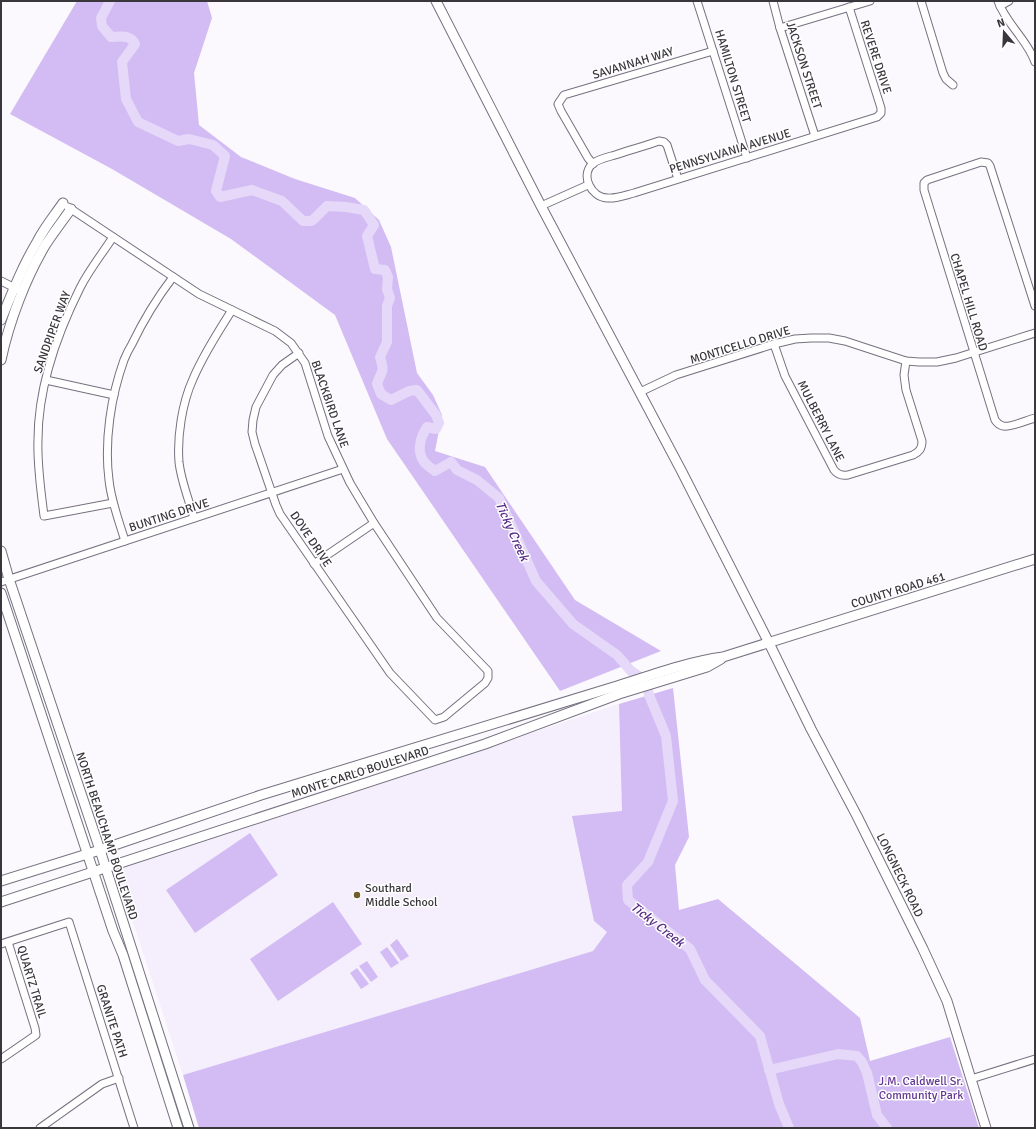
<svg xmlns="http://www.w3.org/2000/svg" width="1036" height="1129" font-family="Signika,sans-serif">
  <rect width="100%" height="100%" fill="#fbf8fe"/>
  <polygon fill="#f5effd" points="619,704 622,812 573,816 607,932 593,951 183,1075 116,870"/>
  <g fill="#d2bcf3">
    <polygon points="77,1 207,1 212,18 194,73 199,125 241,157 295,179 355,198 379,220 391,247 417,373 433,395 442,415 435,451 485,467 575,600 661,651 560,691 387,439 335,315 231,239 112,169 10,114"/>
    <polygon points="673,688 689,837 675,865 679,910 718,899 860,1018 870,1061 950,1037 979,1128 199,1128 183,1075 593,951 607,932 594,921 572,816 622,811 619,704"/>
    <polygon points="250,833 278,875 195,933 166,890"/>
    <polygon points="333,902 362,944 278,1001 250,959"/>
    <polygon points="397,939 409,956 401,961 390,945"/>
    <polygon points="387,947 399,963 391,968 380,952"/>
    <polygon points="367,961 378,977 371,982 359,966"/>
    <polygon points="357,968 369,984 361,989 350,973"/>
  </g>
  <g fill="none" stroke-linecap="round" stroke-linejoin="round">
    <g stroke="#e5d8f8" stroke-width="10">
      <path d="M110,1L101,18L102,26L111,37C120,36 131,35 135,44L122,62L126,99L138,122L178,141L189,139L213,145L225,156L216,191L220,197L252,190L282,201L303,221H311L313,220L327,206L346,207L364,210L374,225L367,236L375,269L385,270L388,277L387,289L390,298L387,306V342L380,357C385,374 382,369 377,384L381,394L391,400L409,391L417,390L436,415L439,423L436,429L427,427C420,438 416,452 425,463C428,466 432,469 435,471L451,462L457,470L477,480L499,498L536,581L573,624L617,655L631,671L646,681L649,695L666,736L673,801L648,862L627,885L628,900L690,949L705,980L760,1036L779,1104L789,1128"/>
      <polyline points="769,1070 838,1054 857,1056 862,1062 867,1073 877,1115 887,1128"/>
    </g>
    <defs>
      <g id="street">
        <polyline points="697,1 747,158"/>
        <polyline points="773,1 780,28 815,136"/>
        <polyline points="921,1 943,73 946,79 953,85"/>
        <path d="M998,1C1006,24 1027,39 1035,62"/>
        <polyline points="1000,6 1009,1"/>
        <polyline points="780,28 870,1"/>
        <polyline points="593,164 588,158 561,111 558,104 564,95 713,51"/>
        <path d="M678,179L667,145L664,142L659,141C645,146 630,150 615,155C608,157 598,159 592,164C580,177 592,197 607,198C616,199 626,195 634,193L877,117L881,113V108L849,7"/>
        <polyline points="541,206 588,185"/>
        <polyline points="68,207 199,294 275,331 291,343 305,363 328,436 350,483 374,523 437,618 488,671 488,678 485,683 444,717 435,720 390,673 280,514 276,505 255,444 252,432 253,420 256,407 273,375 282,365 299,353"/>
        <polyline points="1,281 19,290"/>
        <path d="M1035,306L990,166L988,163L981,162L927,180L924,183V190L995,420C997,423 999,425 1003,426C1010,428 1027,420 1035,418"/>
        <path d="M774,344L785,376L834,470C838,475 842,476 848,475L913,455C919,452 922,449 922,441L906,390L904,375L906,361"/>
        <polyline points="46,380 114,395"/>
        <polyline points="640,392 676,375 774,344 795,339 811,338 829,338 845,341 906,361 919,362 937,362 956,358 1035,333"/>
        <path d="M113,503L44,516C41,491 37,465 38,440C38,388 57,334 80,288C89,270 102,254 113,237"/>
        <path d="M194,518C189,500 181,481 179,462C177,437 182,403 193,379C203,355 218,332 232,310"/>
        <path d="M125,541C119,521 111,501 109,480C104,441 111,396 124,360C126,355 129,349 132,344C144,319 157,298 173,277"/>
        <polyline points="314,564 374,523"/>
        <polyline points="1,582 343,469"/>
        <polyline points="1,944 69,922 134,1128"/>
        <polyline points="1,1059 36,1035 35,1028 8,942"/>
        <polyline points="971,1079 1035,1059"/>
        <polyline points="40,1128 102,1084 119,1078"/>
      </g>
      <g id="secondary">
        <polyline points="436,1 541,206 681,470 769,643 811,729 857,816 923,949 947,1001 986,1128"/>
        <path d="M1,320C12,293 22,267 37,242C44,228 54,216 63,203"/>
        <path d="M1,360C9,322 26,277 46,244C54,232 63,220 71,209"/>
        <polyline points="1,551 9,579 100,850 189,1128"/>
        <polyline points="1,593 113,931 123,955 178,1128"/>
        <path d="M1,881L100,850L261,795L617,686C652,675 687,662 723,657L1035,559"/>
        <polyline points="1,902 485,744 619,694 707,667 721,659"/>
      </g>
    </defs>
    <use href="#street" stroke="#76717f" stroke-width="9"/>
    <use href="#secondary" stroke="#76717f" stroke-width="11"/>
    <use href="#street" stroke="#fff" stroke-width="7"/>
    <use href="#secondary" stroke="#fff" stroke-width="9"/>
  </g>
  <circle fill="#6f5e2c" stroke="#fff" stroke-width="1.5" cx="357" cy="895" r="4"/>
  <g text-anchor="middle" stroke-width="3" stroke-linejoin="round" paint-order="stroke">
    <g font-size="12" fill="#39363c" stroke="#fff">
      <text transform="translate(876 57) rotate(72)" y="4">REVERE DRIVE</text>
      <text transform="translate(633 63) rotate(-17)" y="4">SAVANNAH WAY</text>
      <text transform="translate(804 65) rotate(72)" y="4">JACKSON STREET</text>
      <text transform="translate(733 76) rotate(73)" y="4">HAMILTON STREET</text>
      <text transform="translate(730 151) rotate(-17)" y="4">PENNSYLVANIA AVENUE</text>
      <text transform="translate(969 302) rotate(73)" y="4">CHAPEL HILL ROAD</text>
      <text transform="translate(52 332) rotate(-70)" y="4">SANDPIPER WAY</text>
      <text transform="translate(740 345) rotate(-17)" y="4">MONTICELLO DRIVE</text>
      <text transform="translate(330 404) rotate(71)" y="4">BLACKBIRD LANE</text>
      <text transform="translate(821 421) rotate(63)" y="4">MULBERRY LANE</text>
      <text transform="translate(169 515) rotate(-18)" y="4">BUNTING DRIVE</text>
      <text transform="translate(311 539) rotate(56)" y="4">DOVE DRIVE</text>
      <text transform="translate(898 590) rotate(-17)" y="4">COUNTY ROAD 461</text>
      <text transform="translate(360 772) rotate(-18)" y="4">MONTE CARLO BOULEVARD</text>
      <text transform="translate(107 836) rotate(72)" y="4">NORTH BEAUCHAMP BOULEVARD</text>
      <text transform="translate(900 875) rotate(64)" y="4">LONGNECK ROAD</text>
      <text transform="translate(32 982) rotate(73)" y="4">QUARTZ TRAIL</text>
      <text transform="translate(112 1021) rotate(72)" y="4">GRANITE PATH</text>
    </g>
    <g font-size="12" fill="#39363c" stroke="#fff" text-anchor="start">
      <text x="365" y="892">Southard<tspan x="365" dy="14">Middle School</tspan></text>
    </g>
    <g font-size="12" fill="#633791" stroke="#fff">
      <text x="921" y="1085">J.M. Caldwell Sr.<tspan x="921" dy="14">Community Park</tspan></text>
    </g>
    <g font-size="13" font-style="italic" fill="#592c86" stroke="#fff">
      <text transform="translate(513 531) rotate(66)" y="5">Ticky Creek</text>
      <text transform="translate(658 924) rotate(38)" y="5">Ticky Creek</text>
    </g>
  </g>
  <rect width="1036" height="1129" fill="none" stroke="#39363c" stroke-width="4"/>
  <g transform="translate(1004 32) rotate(341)" stroke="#ffffff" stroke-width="3" paint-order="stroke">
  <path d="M0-3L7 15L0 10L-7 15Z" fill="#39363c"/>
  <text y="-6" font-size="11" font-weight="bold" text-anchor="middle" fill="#39363c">N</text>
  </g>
</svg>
